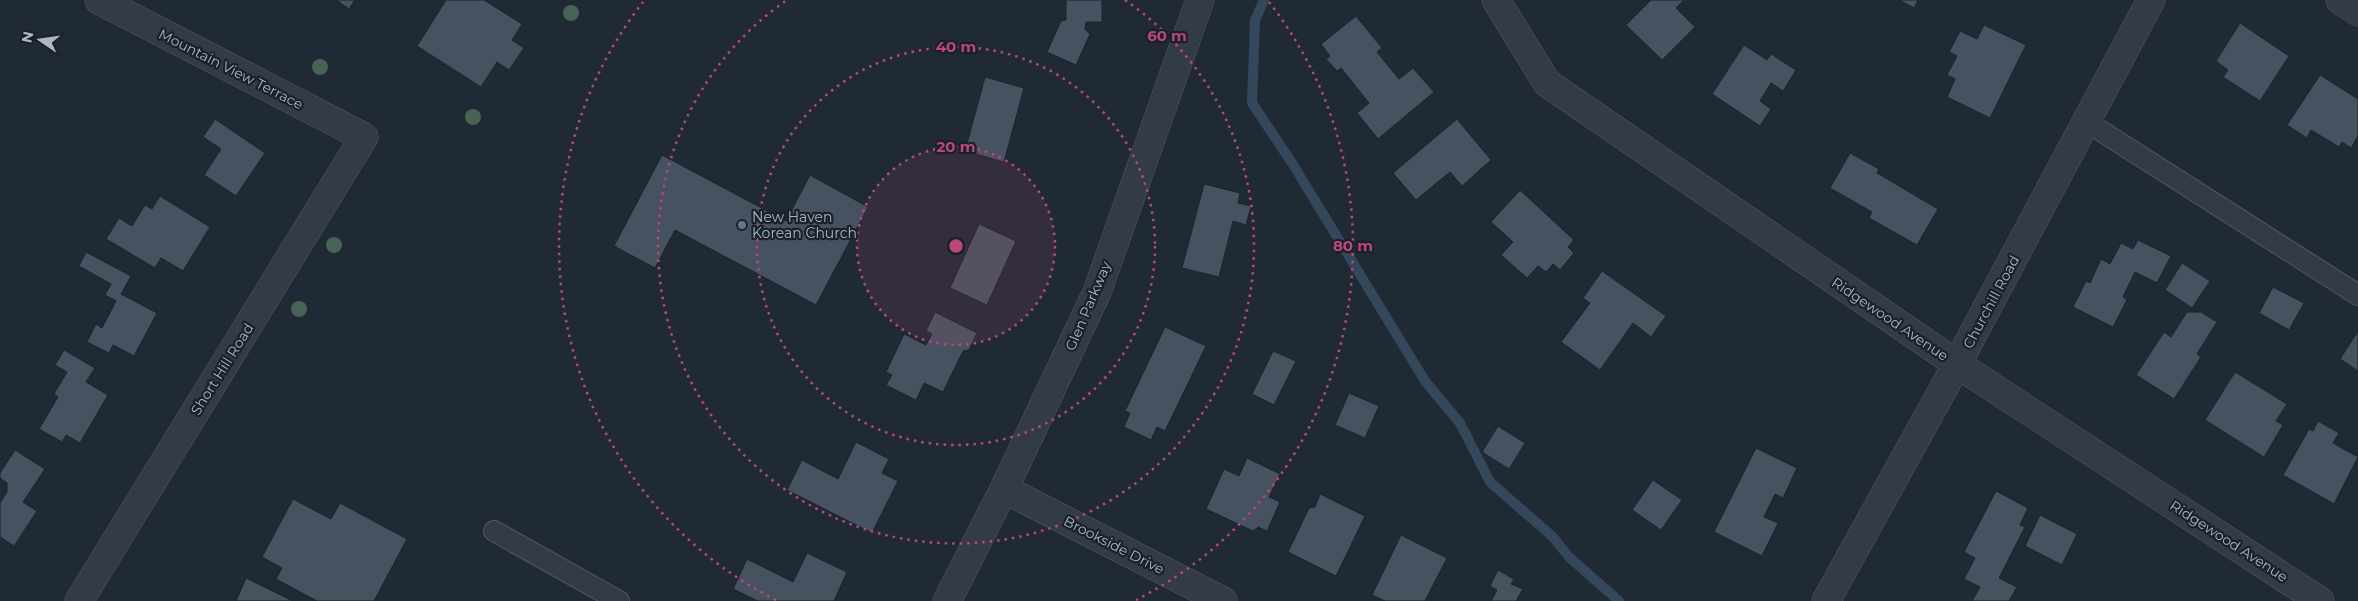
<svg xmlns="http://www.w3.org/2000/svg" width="2358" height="601" font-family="Montserrat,sans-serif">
  <rect width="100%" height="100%" fill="#202a35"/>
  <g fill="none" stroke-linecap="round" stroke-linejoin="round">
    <polyline stroke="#34475b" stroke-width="10" points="1264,0 1255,20 1252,103 1292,163 1425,381 1460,423 1490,482 1553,537 1569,557 1619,601"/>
  </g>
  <g fill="#46525f" stroke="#1b232c">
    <polygon points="336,0 355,0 349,9"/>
    <polygon points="446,0 484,0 522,24 512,40 524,48 509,70 497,62 481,87 417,46"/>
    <polygon points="1066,0 1102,0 1102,22 1086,22 1085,29 1090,34 1076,65 1047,52 1061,21 1066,20"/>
    <polygon points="1651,0 1684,0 1676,8 1695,27 1662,60 1626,25"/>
    <polygon points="1899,0 1918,0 1914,8"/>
    <polygon points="1356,16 1382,48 1377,52 1399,79 1413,68 1434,92 1378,139 1357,113 1369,103 1341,68 1337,71 1326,59 1330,56 1321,44"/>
    <polygon points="2240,23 2289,56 2260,101 2223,77 2228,70 2216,61"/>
    <polygon points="1984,25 2026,45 1990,118 1947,97 1955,79 1947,75 1957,56 1949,52 1960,31 1977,39"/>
    <polygon points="1744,45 1767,60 1771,54 1796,70 1783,91 1771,83 1760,101 1771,109 1760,126 1712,94"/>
    <polygon points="2320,75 2358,99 2358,136 2351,148 2342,142 2339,147 2311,130 2307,138 2287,125"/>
    <polygon points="985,77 1024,88 1004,162 965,151"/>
    <polygon points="215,119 265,153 236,196 204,175 221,149 203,137"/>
    <polygon points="1457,119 1491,160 1462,186 1450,172 1416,200 1393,173"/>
    <polygon points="1850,153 1879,169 1877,173 1938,209 1917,245 1869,218 1872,212 1830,188"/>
    <polygon points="662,155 786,221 810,175 868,207 816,305 675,230 655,268 614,246"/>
    <polygon points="1204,184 1240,193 1238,203 1251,206 1246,225 1233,221 1219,277 1182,268"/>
    <polygon points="1520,190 1574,240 1568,247 1574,253 1560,270 1553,264 1546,272 1538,266 1527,278 1501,255 1513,242 1491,222"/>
    <polygon points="160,196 210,227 183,271 161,258 155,268 106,239 119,218 132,226 145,205 152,209"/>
    <polygon points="979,224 1016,241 987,305 950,288"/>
    <polygon points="2138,240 2171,256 2157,283 2135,272 2123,297 2127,300 2113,327 2073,307 2086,281 2090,283 2101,259 2110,264 2121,243 2133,249"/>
    <polygon points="86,252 131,276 121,294 157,313 134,356 113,345 109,353 87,342 96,324 102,328 116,301 105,295 111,284 79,266"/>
    <polygon points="2182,263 2210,281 2192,308 2165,290"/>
    <polygon points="1602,271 1666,316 1651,337 1633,323 1600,370 1561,342 1590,303 1583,298"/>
    <polygon points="2273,287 2304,303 2289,330 2259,313"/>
    <polygon points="935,312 977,333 969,350 963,351 943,392 924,383 916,400 886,385 892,375 886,372 904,334 926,345 932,334 926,331"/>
    <polygon points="2187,312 2201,312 2217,322 2197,354 2201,357 2174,399 2136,375 2164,332 2171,337"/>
    <polygon points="1165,327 1206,346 1165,431 1157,427 1151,440 1124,427 1130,413 1125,411"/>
    <polygon points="2358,331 2358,371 2340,359"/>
    <polygon points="64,350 95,368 86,382 108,395 80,443 66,435 62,442 39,429 58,397 54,394 67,372 55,365"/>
    <polygon points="1273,351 1296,361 1274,405 1252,394"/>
    <polygon points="2235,372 2287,404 2276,421 2283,425 2264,457 2205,420"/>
    <polygon points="1349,393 1379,406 1365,438 1335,425"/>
    <polygon points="2318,421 2339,433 2333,443 2358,457 2334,504 2283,475 2309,429 2313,431"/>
    <polygon points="1498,426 1525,443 1509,469 1482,452"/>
    <polygon points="856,442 889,459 882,473 898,481 872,533 787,490 802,460 838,479"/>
    <polygon points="1756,448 1797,468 1783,498 1775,494 1764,517 1778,523 1762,556 1714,532"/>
    <polygon points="15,450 45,469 23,502 37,511 14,546 0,537 0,503 7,492 7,483 0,478 0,473"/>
    <polygon points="1247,458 1280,474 1269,497 1280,502 1267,531 1258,527 1253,531 1206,509 1224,469 1239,476"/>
    <polygon points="1653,480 1682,500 1661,530 1632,510"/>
    <polygon points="1996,491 2028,508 2020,525 2025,527 1999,578 2017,587 2009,601 1972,601 1980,587 1964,579 1975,558 1964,552"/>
    <polygon points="1320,494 1365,516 1336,576 1288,552 1309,508 1315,507"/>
    <polygon points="293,499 331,519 340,503 407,539 374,601 317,601 276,579 282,568 262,557"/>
    <polygon points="2040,515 2077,534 2062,565 2025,546"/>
    <polygon points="1401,535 1447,558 1425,601 1385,601 1372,595"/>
    <polygon points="807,553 847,572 834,601 758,601 733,589 747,559 793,582"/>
    <polygon points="1498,570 1514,579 1511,584 1523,589 1516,601 1491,601 1497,590 1490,586"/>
    <polygon points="246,578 293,601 236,601"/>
  </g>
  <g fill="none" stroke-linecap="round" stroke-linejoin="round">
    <defs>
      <g id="lane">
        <polyline points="2087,122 2358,295"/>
        <polyline points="494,531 619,601"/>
      </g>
      <g id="street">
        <polyline points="1496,0 1547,83 1957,364 2320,601"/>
        <polyline points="2340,0 2358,12"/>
        <polyline points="1004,489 1223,601"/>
        <polyline points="79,601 364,137 99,0"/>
        <polyline points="947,601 1004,489 1097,292 1200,0"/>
        <polyline points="1826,601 1957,364 2151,0"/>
      </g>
    </defs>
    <use href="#lane" stroke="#515a63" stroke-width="22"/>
    <use href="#street" stroke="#515a63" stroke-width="29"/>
    <use href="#lane" stroke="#333c45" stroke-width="20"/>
    <use href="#street" stroke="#333c45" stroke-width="28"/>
  </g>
  <g fill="#466354">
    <circle cx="571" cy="13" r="8"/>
    <circle cx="320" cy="67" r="8"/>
    <circle cx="473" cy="117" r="8"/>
    <circle cx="334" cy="245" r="8"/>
    <circle cx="299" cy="309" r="8"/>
  </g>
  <circle cx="956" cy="246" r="99" fill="#bc487a" fill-opacity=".12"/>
  <g fill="none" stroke="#bc487a" stroke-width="2.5" stroke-dasharray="2.5 5">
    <circle cx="956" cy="246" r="99"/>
    <circle cx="956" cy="246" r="199"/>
    <path d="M1125 0A298 298 0 1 1 787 0"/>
    <path d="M776 600A397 397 0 0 1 643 2M1269 2A397 397 0 0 1 1136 600"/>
  </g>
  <circle fill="#6b7280" stroke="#19212a" stroke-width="2" cx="742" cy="225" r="5"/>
  <g text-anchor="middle" stroke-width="4.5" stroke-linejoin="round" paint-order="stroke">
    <g font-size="14" fill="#adb7c2" stroke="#19212a">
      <text transform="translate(231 69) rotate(27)" y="5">Mountain View Terrace</text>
      <text transform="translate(1991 302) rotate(-62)" y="5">Churchill Road</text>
      <text transform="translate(1088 306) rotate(-67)" y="5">Glen Parkway</text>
      <text transform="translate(1890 319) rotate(34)" y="5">Ridgewood Avenue</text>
      <text transform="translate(222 369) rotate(-58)" y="5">Short Hill Road</text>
      <text transform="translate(2229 541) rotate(33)" y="5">Ridgewood Avenue</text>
      <text transform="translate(1114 545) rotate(27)" y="5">Brookside Drive</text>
    </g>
    <g font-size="14" fill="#adb7c2" stroke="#19212a" text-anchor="start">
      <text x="752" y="222">New Haven<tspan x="752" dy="16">Korean Church</tspan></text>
    </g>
  </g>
  <circle cx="956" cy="246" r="8" fill="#bc487a" stroke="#19212a" stroke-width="2.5"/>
  <g font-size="15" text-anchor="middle" font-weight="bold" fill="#bc487a" stroke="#19212a" stroke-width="4.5" stroke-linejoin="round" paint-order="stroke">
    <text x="1167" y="41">60 m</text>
    <text x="956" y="52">40 m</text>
    <text x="956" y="152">20 m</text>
    <text x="1353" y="251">80 m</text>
  </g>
  <g transform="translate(40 40) rotate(283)" stroke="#19212a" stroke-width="4" paint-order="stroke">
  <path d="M0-4L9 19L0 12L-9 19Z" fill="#adb7c2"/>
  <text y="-8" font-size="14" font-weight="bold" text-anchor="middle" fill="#adb7c2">N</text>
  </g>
</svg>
